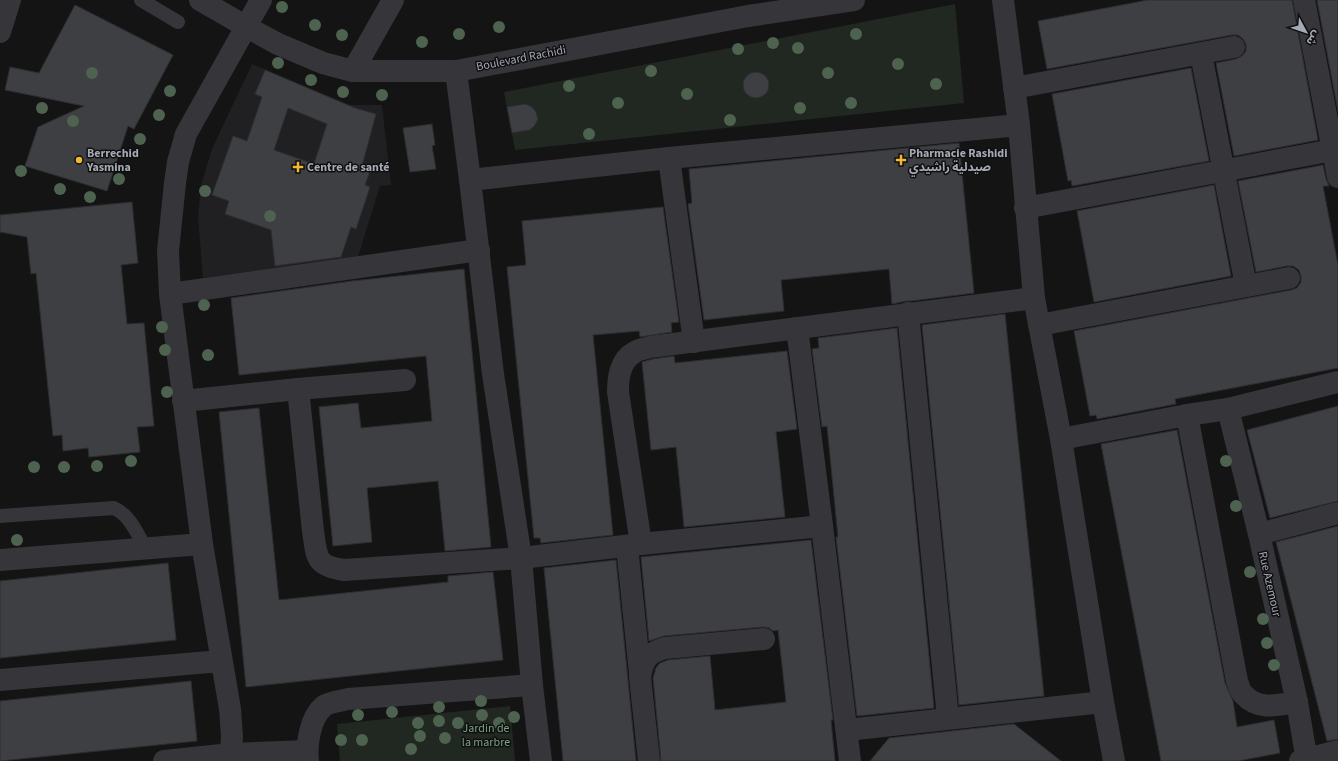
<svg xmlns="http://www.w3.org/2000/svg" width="1338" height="761" font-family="'Source Sans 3','Noto Sans Arabic',sans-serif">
  <rect width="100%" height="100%" fill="#141415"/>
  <polygon fill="#202022" points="252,64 349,105 382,105 391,185 380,186 357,260 203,278 198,217 201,185 212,149"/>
  <g fill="#202821">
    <polygon points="955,4 964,103 515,150 504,92"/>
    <polygon points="510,706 515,761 340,761 337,724"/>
  </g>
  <g fill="#3e3f42" stroke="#2e2e31" fill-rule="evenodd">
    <polygon points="1148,0 1292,0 1318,140 1234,156 1216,63 1236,59 1242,56 1246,51 1246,44 1243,39 1238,35 1232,35 1047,69 1038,21"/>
    <polygon points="1317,0 1338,0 1338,111"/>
    <polygon points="75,5 173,55 134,129 128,126 107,191 25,166 38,127 84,106 5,90 10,67 39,73"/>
    <polygon points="1191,68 1209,161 1072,186 1071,180 1068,181 1052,94"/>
    <path d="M265,70L355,108L376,114L362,166L371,169L365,185L370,187L356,229L351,227L341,257L275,266L271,230L225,214L229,201L212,195L233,136L247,141L262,97L255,94ZM288,108L327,124L314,164L274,150Z"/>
    <circle cx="756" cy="85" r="13"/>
    <polygon points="525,104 532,107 536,112 538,119 535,125 530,130 512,133 507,107"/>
    <polygon points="432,124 435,145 432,146 436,169 410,172 403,128"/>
    <polygon points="959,143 974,293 911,301 906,301 892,304 889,269 781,280 784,311 704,320 688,204 692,203 689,169"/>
    <polygon points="1323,165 1326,179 1329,186 1323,186 1338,265 1338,368 1175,399 1176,404 1097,419 1096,415 1090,416 1074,331 1291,290 1297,288 1301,282 1301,276 1299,270 1293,266 1287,266 1256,272 1238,181"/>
    <polygon points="1214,185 1231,276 1094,302 1077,211"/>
    <polygon points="132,202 138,263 121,265 127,324 144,323 154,426 137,427 140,452 89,457 88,448 63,451 62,435 53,436 36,273 31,274 27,237 0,232 0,215"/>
    <polygon points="663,207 679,322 671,323 672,332 640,337 639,331 593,335 613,535 541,543 540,538 534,538 507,267 526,265 522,221"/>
    <polygon points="464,269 491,547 445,551 438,481 367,488 372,542 333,546 319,407 358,403 361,428 432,421 426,356 239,375 231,298 352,281"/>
    <polygon points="1005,314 1044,696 959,705 922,325"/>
    <polygon points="897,328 934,708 857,716 836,537 838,537 827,426 822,427 812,349 819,348 818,338"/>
    <polygon points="787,351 797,429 776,432 785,517 684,527 676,447 651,450 642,362 653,359 674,356 675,363"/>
    <polygon points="1338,406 1338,501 1270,518 1247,430"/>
    <polygon points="259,408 279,600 448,582 448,576 493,572 503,660 246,687 219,412"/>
    <polygon points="1177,430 1225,683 1233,701 1237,727 1274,720 1280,753 1238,761 1161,761 1101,444"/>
    <polygon points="1338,526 1338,739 1327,741 1276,542"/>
    <polygon points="811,540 833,720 831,720 835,761 661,761 653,678 656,668 660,663 668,660 710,656 715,710 786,702 784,683 778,630 773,631 769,628 763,627 664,636 649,641 641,557"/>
    <polygon points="616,560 636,761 563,761 544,568"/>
    <polygon points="168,563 176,640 0,658 0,581"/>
    <polygon points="191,681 197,741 0,761 0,701"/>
    <polygon points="1014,724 1061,761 870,761 889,738"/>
  </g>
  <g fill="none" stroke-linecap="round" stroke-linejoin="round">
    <g stroke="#35353a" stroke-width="14">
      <polyline points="141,0 178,22"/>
      <path d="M0,516L114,508C131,516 137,534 146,549"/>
    </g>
    <g stroke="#35353a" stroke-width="22">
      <polyline points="200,0 245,26 278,44 323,63 353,71 456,71 748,16 854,0"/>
      <polyline points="1304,0 1338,177"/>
      <polyline points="0,32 10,0"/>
      <polyline points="1201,54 1246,286"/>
      <polyline points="353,71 393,0"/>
      <polyline points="456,71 470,180 493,374 521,558 532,685 541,761"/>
      <polyline points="1014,88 1234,47"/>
      <polyline points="669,158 694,342"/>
      <polyline points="470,180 669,158 1019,125"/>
      <polyline points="1025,208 1338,149"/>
      <polyline points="170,294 479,250"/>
      <polyline points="908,313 948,718"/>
      <polyline points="1039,325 1289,278"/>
      <polyline points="797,328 822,526 850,761"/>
      <path d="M298,389L313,531C317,557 315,566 344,570L521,558L641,544L822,526"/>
      <polyline points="183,401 298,389 405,380"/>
      <polyline points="1228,409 1259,534 1297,702 1307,761"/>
      <path d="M1187,415L1237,681C1239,686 1240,692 1244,695C1259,711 1278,705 1297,702"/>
      <polyline points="1061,439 1187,415 1228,409 1338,382"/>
      <polyline points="1259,534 1338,513"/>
      <path d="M641,544L618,392C618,377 620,360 635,352C639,349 645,349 650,347L1034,298"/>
      <polyline points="627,546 640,674"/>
      <polyline points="0,560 202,544"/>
      <polyline points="0,680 221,661"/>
      <polyline points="847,730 1103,702"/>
      <polyline points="231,754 232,736 230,709 202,544 170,294 168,251 175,183 178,162 186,134 261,0"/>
      <polyline points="164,761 231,754 307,751"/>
      <path d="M308,761C306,745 310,717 324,706C329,702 341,701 348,699L532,685"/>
      <path d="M649,761L640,677C643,660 647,653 665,648L764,639"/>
      <polyline points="1300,761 1338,751"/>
    </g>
    <polyline stroke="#35353a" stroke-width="22" points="1003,0 1019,125 1034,298 1061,439 1103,702 1114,761"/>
  </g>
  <g fill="#4d624f">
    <circle cx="282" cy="7" r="6"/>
    <circle cx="315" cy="25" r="6"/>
    <circle cx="499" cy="27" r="6"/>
    <circle cx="459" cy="34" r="6"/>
    <circle cx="856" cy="34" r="6"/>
    <circle cx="342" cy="35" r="6"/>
    <circle cx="422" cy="42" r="6"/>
    <circle cx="773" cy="43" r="6"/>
    <circle cx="798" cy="48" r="6"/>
    <circle cx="738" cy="49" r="6"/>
    <circle cx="278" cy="63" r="6"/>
    <circle cx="898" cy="64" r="6"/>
    <circle cx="651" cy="71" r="6"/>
    <circle cx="92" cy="73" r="6"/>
    <circle cx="828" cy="73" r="6"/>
    <circle cx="311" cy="80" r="6"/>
    <circle cx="936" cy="84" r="6"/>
    <circle cx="569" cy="86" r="6"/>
    <circle cx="170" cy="91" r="6"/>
    <circle cx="343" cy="92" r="6"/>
    <circle cx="687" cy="94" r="6"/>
    <circle cx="382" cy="95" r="6"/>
    <circle cx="618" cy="103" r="6"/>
    <circle cx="851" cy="103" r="6"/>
    <circle cx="42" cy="108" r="6"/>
    <circle cx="800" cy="108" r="6"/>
    <circle cx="159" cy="115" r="6"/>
    <circle cx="730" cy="120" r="6"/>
    <circle cx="73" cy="121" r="6"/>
    <circle cx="589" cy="134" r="6"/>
    <circle cx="140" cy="139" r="6"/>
    <circle cx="21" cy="171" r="6"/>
    <circle cx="119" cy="179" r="6"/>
    <circle cx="60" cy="189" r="6"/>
    <circle cx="205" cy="191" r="6"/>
    <circle cx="90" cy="197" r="6"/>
    <circle cx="270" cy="216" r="6"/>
    <circle cx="204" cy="305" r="6"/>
    <circle cx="162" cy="327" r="6"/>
    <circle cx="165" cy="350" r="6"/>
    <circle cx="208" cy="355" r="6"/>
    <circle cx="167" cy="392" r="6"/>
    <circle cx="131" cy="461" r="6"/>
    <circle cx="1226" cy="461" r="6"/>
    <circle cx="97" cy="466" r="6"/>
    <circle cx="34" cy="467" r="6"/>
    <circle cx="64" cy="467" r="6"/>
    <circle cx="1236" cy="506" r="6"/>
    <circle cx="17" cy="540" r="6"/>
    <circle cx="1250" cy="572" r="6"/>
    <circle cx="1263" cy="619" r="6"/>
    <circle cx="1267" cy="643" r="6"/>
    <circle cx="1274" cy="665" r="6"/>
    <circle cx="481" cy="701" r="6"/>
    <circle cx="439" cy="707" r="6"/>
    <circle cx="392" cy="712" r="6"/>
    <circle cx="358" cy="715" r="6"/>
    <circle cx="482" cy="715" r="6"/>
    <circle cx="514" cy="717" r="6"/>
    <circle cx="439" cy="721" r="6"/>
    <circle cx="418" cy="723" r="6"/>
    <circle cx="458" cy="723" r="6"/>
    <circle cx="499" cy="723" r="6"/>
    <circle cx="420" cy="736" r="6"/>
    <circle cx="445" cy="738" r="6"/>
    <circle cx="341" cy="740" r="6"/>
    <circle cx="362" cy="740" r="6"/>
    <circle cx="411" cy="749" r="6"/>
  </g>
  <g fill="#f4b72e" stroke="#0f0f10" stroke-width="1.5">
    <circle cx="79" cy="160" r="4"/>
    <path d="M899 154h4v4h4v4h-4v4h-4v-4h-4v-4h4z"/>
    <path d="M296 161h4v4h4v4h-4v4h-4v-4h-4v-4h4z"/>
  </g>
  <g text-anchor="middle" stroke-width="3" stroke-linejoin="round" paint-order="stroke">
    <g font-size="12" fill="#a5aab6" stroke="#0f0f10">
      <text transform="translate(521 58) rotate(-11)" y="4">Boulevard Rachidi</text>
      <text transform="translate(1270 584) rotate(77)" y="4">Rue Azemour</text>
    </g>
    <g font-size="12" font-weight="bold" fill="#a5aab6" stroke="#0f0f10" text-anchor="start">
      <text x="87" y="157">Berrechid<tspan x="87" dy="14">Yasmina</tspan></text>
      <text x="909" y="157">Pharmacie Rashidi<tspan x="909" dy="14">صيدلية راشيدي</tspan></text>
      <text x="307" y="171">Centre de santé</text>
    </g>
    <g font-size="12" fill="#7ca17f" stroke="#0f0f10">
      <text x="486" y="732">Jardin de<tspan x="486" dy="14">la marbre</tspan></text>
    </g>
  </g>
  <g transform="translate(1306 32) rotate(130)" stroke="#0f0f10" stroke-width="3" paint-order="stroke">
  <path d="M0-3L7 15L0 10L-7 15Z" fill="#a5aab6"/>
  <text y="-6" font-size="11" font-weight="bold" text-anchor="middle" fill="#a5aab6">ش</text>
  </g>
</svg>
